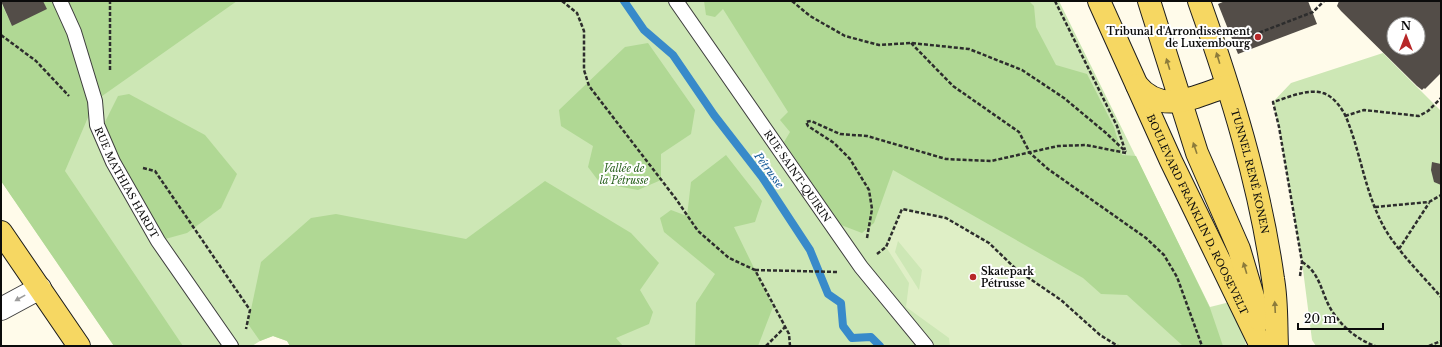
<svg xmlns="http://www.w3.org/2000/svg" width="1442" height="347" font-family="'Libre Baskerville',serif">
  <rect width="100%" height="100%" fill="#fffbea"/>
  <g fill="#cde7b5">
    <polygon points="1,1 1059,1 1210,307 1230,302 1244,335 1246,346 290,346 287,341 273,336 260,341 252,346 114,346 1,181"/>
    <polygon points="1383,53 1441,111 1441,346 1316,346 1312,340 1302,262 1279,127 1273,102 1291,83"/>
  </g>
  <g fill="#b0d894">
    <polygon points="43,1 237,1 95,101 65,171 183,346 114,346 1,181 1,3 12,26"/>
    <polygon points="704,1 1029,1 1034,6 1036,27 1056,65 1087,74 1114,127 1122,155 1136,156 1210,308 1223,346 1183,346 1127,295 1101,294 1083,278 893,170 874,223 862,233 841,225 784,142 790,132 780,120 788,112 723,9 715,17 706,15"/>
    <polygon points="648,43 695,110 691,134 661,154 661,180 638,190 600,183 588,167 593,146 561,126 559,110 625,47"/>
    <polygon points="129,94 205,135 237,174 221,208 187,233 158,241 113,162 105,122 118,96"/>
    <polygon points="726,155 762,201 755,222 734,227 773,307 758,346 695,346 696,303 715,274 664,232 660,218 671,210 687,216 691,182"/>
    <polygon points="545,181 631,233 659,263 640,290 653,312 649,324 616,338 623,346 290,346 287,341 273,336 260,341 248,324 261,262 311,218 336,214 466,239"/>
  </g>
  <path fill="#dfefc6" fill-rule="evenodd" d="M902,209L946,218L989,243L1017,270L1061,300L1100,335L1118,346H950L949,338L906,307L909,283L886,247ZM898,241L922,270L919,290L895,252Z"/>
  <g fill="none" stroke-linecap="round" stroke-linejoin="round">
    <polyline stroke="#388aca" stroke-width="8" points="624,1 644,30 673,55 714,115 762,177 810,250 828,294 841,303 843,326 852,338 871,337 880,346"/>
  </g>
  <g fill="#534d48" fill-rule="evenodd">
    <polygon points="1,1 43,1 47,9 12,26"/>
    <polygon points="1225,1 1308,1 1317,24 1238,54 1218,4"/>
    <path d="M1339,1H1441V73L1425,89L1424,88L1422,90L1417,86L1341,11L1337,6ZM1394,24H1418V48H1394Z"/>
    <polygon points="1432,162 1441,164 1441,185 1434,182 1431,170"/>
  </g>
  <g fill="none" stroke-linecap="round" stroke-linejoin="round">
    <defs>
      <g id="service">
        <path id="s1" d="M60,1L74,32L95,101L97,125L113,162L158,241L231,346"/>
        <path id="s2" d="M676,1L861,267L926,346"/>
      </g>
      <polyline id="minor" points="1,309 40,288"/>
      <g id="primary">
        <path id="s3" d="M1099,1L1171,161L1261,346"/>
        <polyline points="1149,1 1197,153 1239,249 1260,320"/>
        <path id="s4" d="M1199,1C1231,91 1260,185 1273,279C1277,301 1276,324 1277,346"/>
        <path d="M1137,85C1162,116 1196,96 1227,86"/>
        <polyline points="1,232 79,346"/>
      </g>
    </defs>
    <use href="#service" stroke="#3e3e3e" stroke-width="16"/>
    <use href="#minor" stroke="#3e3e3e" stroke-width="24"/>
    <use href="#primary" stroke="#1c1c1c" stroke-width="24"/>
    <g stroke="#2d2d2d" stroke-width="2.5" stroke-dasharray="4 2" stroke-linecap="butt">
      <polyline points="562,1 577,13 584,31 584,70 589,86 676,199 698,231 729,258 755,270 789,334 790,346"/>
      <polyline points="792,1 810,16 845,36 879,45 911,43 969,49 1022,70 1064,98 1106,133 1126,152"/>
      <polyline points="1055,1 1117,126 1125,150"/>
      <polyline points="1,35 36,61 69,96"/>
      <polyline points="1248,37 1313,12 1324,1"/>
      <polyline points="911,43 953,86 1019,132 1030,153 1048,169 1146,238 1164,255 1177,277 1202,346"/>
      <polyline points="110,70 110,1"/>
      <polyline points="1345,116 1364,110 1419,116 1428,111 1441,98"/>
      <polyline points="143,168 155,171 250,310 246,329"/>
      <polyline points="1375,207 1429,202 1441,195"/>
      <polyline points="867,238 872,209 869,190 850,159 834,143 808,126 806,122 811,121 840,134 867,136 946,159 991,161 1058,146 1086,145 1126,153"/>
      <polyline points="1399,249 1429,203"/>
      <polyline points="877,254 886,247 902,209 946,218 989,243 1017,270 1061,300 1100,335 1118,346"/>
      <path d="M1302,262C1321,273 1321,294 1332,311C1343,328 1357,339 1375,346"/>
      <polyline points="755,270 838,272"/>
      <path d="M1300,276L1302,262L1279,127L1273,102C1287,98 1308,88 1323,93C1333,96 1342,108 1346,117C1361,153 1365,194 1385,229C1400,254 1422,275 1441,297"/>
      <polyline points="766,346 785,327"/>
      <polyline points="1429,346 1441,341"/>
    </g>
    <use href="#service" stroke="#fff" stroke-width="14"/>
    <use href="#minor" stroke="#fff" stroke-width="22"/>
    <use href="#primary" stroke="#f6d762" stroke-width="22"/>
  </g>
  <defs><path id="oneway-solid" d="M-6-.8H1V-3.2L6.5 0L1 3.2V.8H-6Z"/></defs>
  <g fill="#8c7b3b">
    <use href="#oneway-solid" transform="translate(1218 58) rotate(-107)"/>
    <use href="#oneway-solid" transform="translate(1168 64) rotate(-107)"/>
    <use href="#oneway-solid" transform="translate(1195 148) rotate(-109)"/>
    <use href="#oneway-solid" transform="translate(1245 268) rotate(-107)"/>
    <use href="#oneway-solid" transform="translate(1275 307) rotate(-93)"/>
  </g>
  <use fill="#9d9d9d" href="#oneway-solid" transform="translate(20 298) rotate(151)"/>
  <g fill="#b72728" stroke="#fff" stroke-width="1.5">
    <circle cx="1258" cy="37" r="4"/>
    <circle cx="973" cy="277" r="4"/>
  </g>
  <g text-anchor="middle" stroke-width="4" stroke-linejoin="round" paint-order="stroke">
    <g font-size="10" font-weight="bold" fill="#0b0b0b" stroke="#fff" text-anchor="end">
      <text x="1250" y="35">Tribunal d'Arrondissement<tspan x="1250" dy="12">de Luxembourg</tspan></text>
      <text x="981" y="275" text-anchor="start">Skatepark<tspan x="981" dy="12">Pétrusse</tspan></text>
    </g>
    <g font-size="10" font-style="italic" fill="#29611e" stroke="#fff">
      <text x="624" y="172">Vallée de<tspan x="624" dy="12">la Pétrusse</tspan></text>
    </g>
    <g font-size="10" fill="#0b0b0b" stroke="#fff">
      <text dy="4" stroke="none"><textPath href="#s4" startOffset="178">TUNNEL RENÉ KONEN</textPath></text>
      <text dy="4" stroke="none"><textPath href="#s2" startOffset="213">RUE SAINT-QUIRIN</textPath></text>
      <text dy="4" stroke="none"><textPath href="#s1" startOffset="195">RUE MATHIAS HARDT</textPath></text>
      <text dy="4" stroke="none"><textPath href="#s3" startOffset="235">BOULEVARD FRANKLIN D. ROOSEVELT</textPath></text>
    </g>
    <g font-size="11" font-style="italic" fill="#185c99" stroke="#fff">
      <text transform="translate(769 170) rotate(54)" y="4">Pétrusse</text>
    </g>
  </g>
  <rect width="1442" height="347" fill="none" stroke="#0b0b0b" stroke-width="4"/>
  <g transform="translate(1406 36)"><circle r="19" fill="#ffffff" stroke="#9d9d9d"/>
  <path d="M0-3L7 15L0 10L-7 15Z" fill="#b72728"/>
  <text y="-6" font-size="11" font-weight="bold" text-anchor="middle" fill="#0b0b0b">N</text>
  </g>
  <path d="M1298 323v6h85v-6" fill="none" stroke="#0b0b0b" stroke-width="2"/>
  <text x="1304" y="323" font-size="12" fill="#0b0b0b" stroke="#ffffff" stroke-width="3" paint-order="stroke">20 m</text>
</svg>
